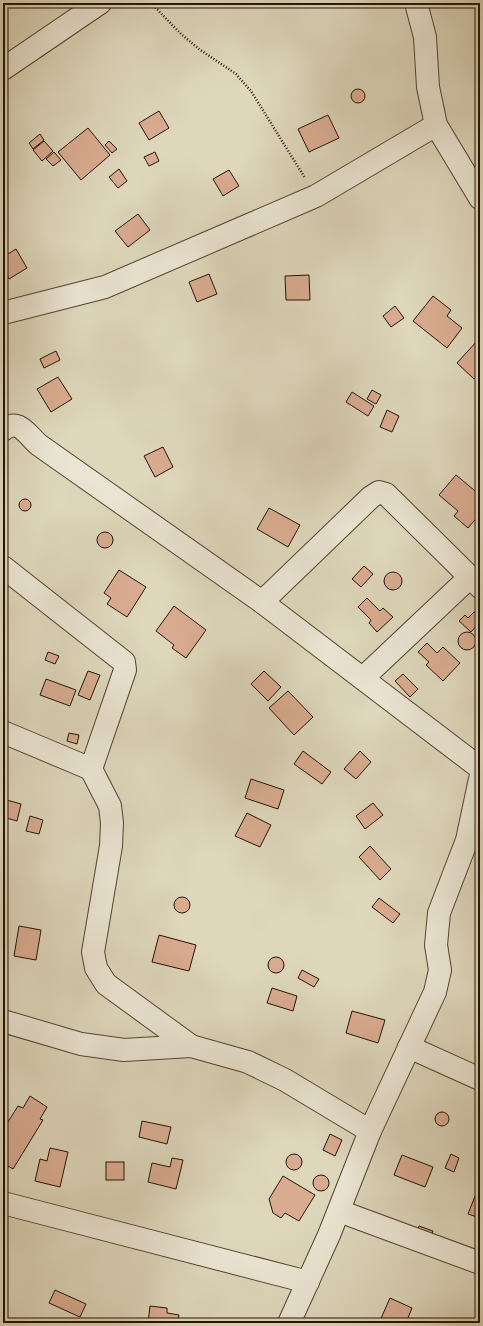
<svg xmlns="http://www.w3.org/2000/svg" width="483" height="1326" font-family="'IM FELL Great Primer',serif">
  <rect width="100%" height="100%" fill="#ded7bc"/>
  <filter id="stains"><feTurbulence type="fractalNoise" baseFrequency=".005" numOctaves="4"/><feColorMatrix values="0 0 0 0 .2 0 0 0 0 .09 0 0 0 0 .02 0 0 0 .5 -.17"/></filter>
  <radialGradient id="worn" r=".72"><stop offset=".6" stop-color="#630" stop-opacity="0"/><stop offset="1" stop-color="#630" stop-opacity=".3"/></radialGradient>
  <g fill="#d9ac91" stroke="#251203">
    <circle cx="358" cy="96" r="7"/>
    <polygon points="159,111 169,128 149,140 139,123"/>
    <polygon points="328,115 339,138 309,152 298,129"/>
    <polygon points="88,128 110,155 81,180 58,152"/>
    <polygon points="40,134 44,140 33,149 29,143"/>
    <polygon points="44,141 53,151 42,161 33,150"/>
    <polygon points="109,141 117,149 112,153 105,145"/>
    <polygon points="54,152 61,160 53,166 46,159"/>
    <polygon points="155,152 159,161 149,166 144,157"/>
    <polygon points="119,169 127,181 118,188 109,177"/>
    <polygon points="229,170 239,186 223,196 213,179"/>
    <polygon points="138,214 150,230 128,247 115,231"/>
    <polygon points="16,249 27,268 9,279 3,268 3,257"/>
    <polygon points="209,274 217,294 197,302 189,282"/>
    <polygon points="309,275 310,300 286,300 285,276"/>
    <polygon points="433,296 451,310 447,316 462,328 447,348 413,321"/>
    <polygon points="395,306 404,318 391,327 383,316"/>
    <polygon points="478,340 480,341 480,373 474,379 457,363"/>
    <polygon points="56,351 60,360 44,368 40,359"/>
    <polygon points="58,377 72,399 51,412 37,389"/>
    <polygon points="372,390 381,395 376,404 367,399"/>
    <polygon points="352,392 374,406 368,416 346,402"/>
    <polygon points="387,410 399,416 392,432 380,427"/>
    <polygon points="163,447 173,467 155,477 144,456"/>
    <polygon points="456,475 480,495 480,514 468,528 454,516 458,511 439,495"/>
    <circle cx="25" cy="505" r="6"/>
    <polygon points="269,508 300,525 288,547 257,529"/>
    <circle cx="105" cy="540" r="8"/>
    <polygon points="364,566 373,574 361,587 352,579"/>
    <polygon points="119,570 146,587 127,617 107,604 111,598 104,593"/>
    <circle cx="393" cy="581" r="9"/>
    <polygon points="367,598 380,611 383,608 393,617 377,632 369,623 371,620 358,607"/>
    <polygon points="174,606 206,630 186,658 172,648 174,645 156,631"/>
    <polygon points="474,612 480,617 480,622 471,632 459,621 465,615 468,618"/>
    <circle cx="467" cy="641" r="9"/>
    <polygon points="427,643 437,653 443,647 460,663 443,681 426,665 429,662 418,652"/>
    <polygon points="48,652 59,656 55,664 45,660"/>
    <polygon points="88,671 100,675 90,700 78,695"/>
    <polygon points="264,671 281,687 268,701 251,684"/>
    <polygon points="403,674 418,689 410,697 395,681"/>
    <polygon points="46,679 76,690 70,706 40,695"/>
    <polygon points="288,691 313,717 294,735 269,708"/>
    <polygon points="69,733 79,735 77,744 67,741"/>
    <polygon points="303,751 331,772 322,784 294,764"/>
    <polygon points="360,751 371,762 356,779 344,769"/>
    <polygon points="251,779 284,790 278,809 245,798"/>
    <polygon points="3,799 21,804 17,821 3,817"/>
    <polygon points="373,803 383,815 365,829 356,816"/>
    <polygon points="247,813 271,825 260,847 235,836"/>
    <polygon points="30,816 43,820 39,834 26,831"/>
    <polygon points="370,846 391,869 380,880 359,857"/>
    <circle cx="182" cy="905" r="8"/>
    <polygon points="379,898 400,914 393,923 372,907"/>
    <polygon points="3,909 7,910 3,927"/>
    <polygon points="19,926 41,930 36,960 14,956"/>
    <polygon points="159,935 196,945 189,971 152,962"/>
    <circle cx="276" cy="965" r="8"/>
    <polygon points="302,970 319,979 314,987 298,978"/>
    <polygon points="272,988 297,996 293,1011 267,1003"/>
    <polygon points="352,1011 385,1020 378,1043 346,1033"/>
    <polygon points="30,1096 47,1107 40,1119 43,1120 13,1169 3,1163 3,1140 5,1137 3,1136 3,1130 18,1106 23,1108"/>
    <circle cx="442" cy="1119" r="7"/>
    <polygon points="142,1121 171,1127 167,1144 139,1137"/>
    <polygon points="330,1134 342,1140 335,1156 323,1150"/>
    <polygon points="50,1148 68,1152 60,1187 35,1181 40,1159 47,1161"/>
    <circle cx="294" cy="1162" r="8"/>
    <polygon points="451,1154 459,1158 454,1172 445,1168"/>
    <polygon points="402,1155 433,1167 425,1187 394,1175"/>
    <polygon points="172,1158 183,1160 176,1189 148,1182 152,1163 170,1167"/>
    <rect x="106" y="1162" width="18" height="18"/>
    <circle cx="321" cy="1183" r="8"/>
    <polygon points="283,1176 315,1195 299,1221 285,1213 281,1218 273,1213 269,1199"/>
    <polygon points="479,1186 480,1187 480,1218 468,1214"/>
    <polygon points="419,1226 433,1231 429,1241 415,1235"/>
    <polygon points="55,1290 86,1304 80,1317 49,1303"/>
    <polygon points="390,1298 412,1308 406,1323 379,1323"/>
    <polygon points="150,1306 167,1308 167,1313 179,1315 177,1323 148,1323"/>
  </g>
  <g fill="none" stroke-linecap="round" stroke-linejoin="round">
    <defs>
      <g id="minor">
        <polyline points="416,3 425,37 428,87 436,125 480,198"/>
        <polyline points="3,69 100,3"/>
        <polyline points="3,313 105,287 316,196 436,125"/>
        <path d="M3,430C19,417 27,435 39,445L262,602L480,768"/>
        <polyline points="3,567 124,662 125,670 91,769 110,806 112,823 111,846 93,952 96,968 106,984 191,1046"/>
        <polyline points="262,602 371,497 379,492 386,494 480,587"/>
        <polyline points="363,678 470,577"/>
        <polyline points="3,732 91,769"/>
        <polyline points="3,1021 81,1044 124,1050 191,1046 248,1062 285,1080 370,1131"/>
        <polyline points="409,1047 480,1079"/>
        <polyline points="3,1203 308,1282"/>
        <polyline points="339,1211 480,1263"/>
        <polyline points="289,1323 329,1235 370,1131 435,992 440,970 436,945 439,913 467,840 480,779"/>
      </g>
    </defs>
    <use href="#minor" stroke="#534331" stroke-width="24"/>
    <polyline stroke="#251203" stroke-width="2.5" stroke-dasharray="1 2" stroke-linecap="butt" points="151,3 181,34 199,49 236,74 251,91 305,178"/>
    <use href="#minor" stroke="#eae5d3" stroke-width="22"/>
  </g>
  <rect width="483" height="1326" fill="none" stroke="#ded7bc" stroke-width="16"/>
  <rect x="4" y="4" width="475" height="1318" fill="none" stroke="#251203" stroke-width="2"/>
  <rect x="8" y="8" width="467" height="1310" fill="none" stroke="#251203"/>
  <rect width="100%" height="100%" filter="url(#stains)"/>
  <rect width="100%" height="100%" fill="url(#worn)"/>
</svg>
